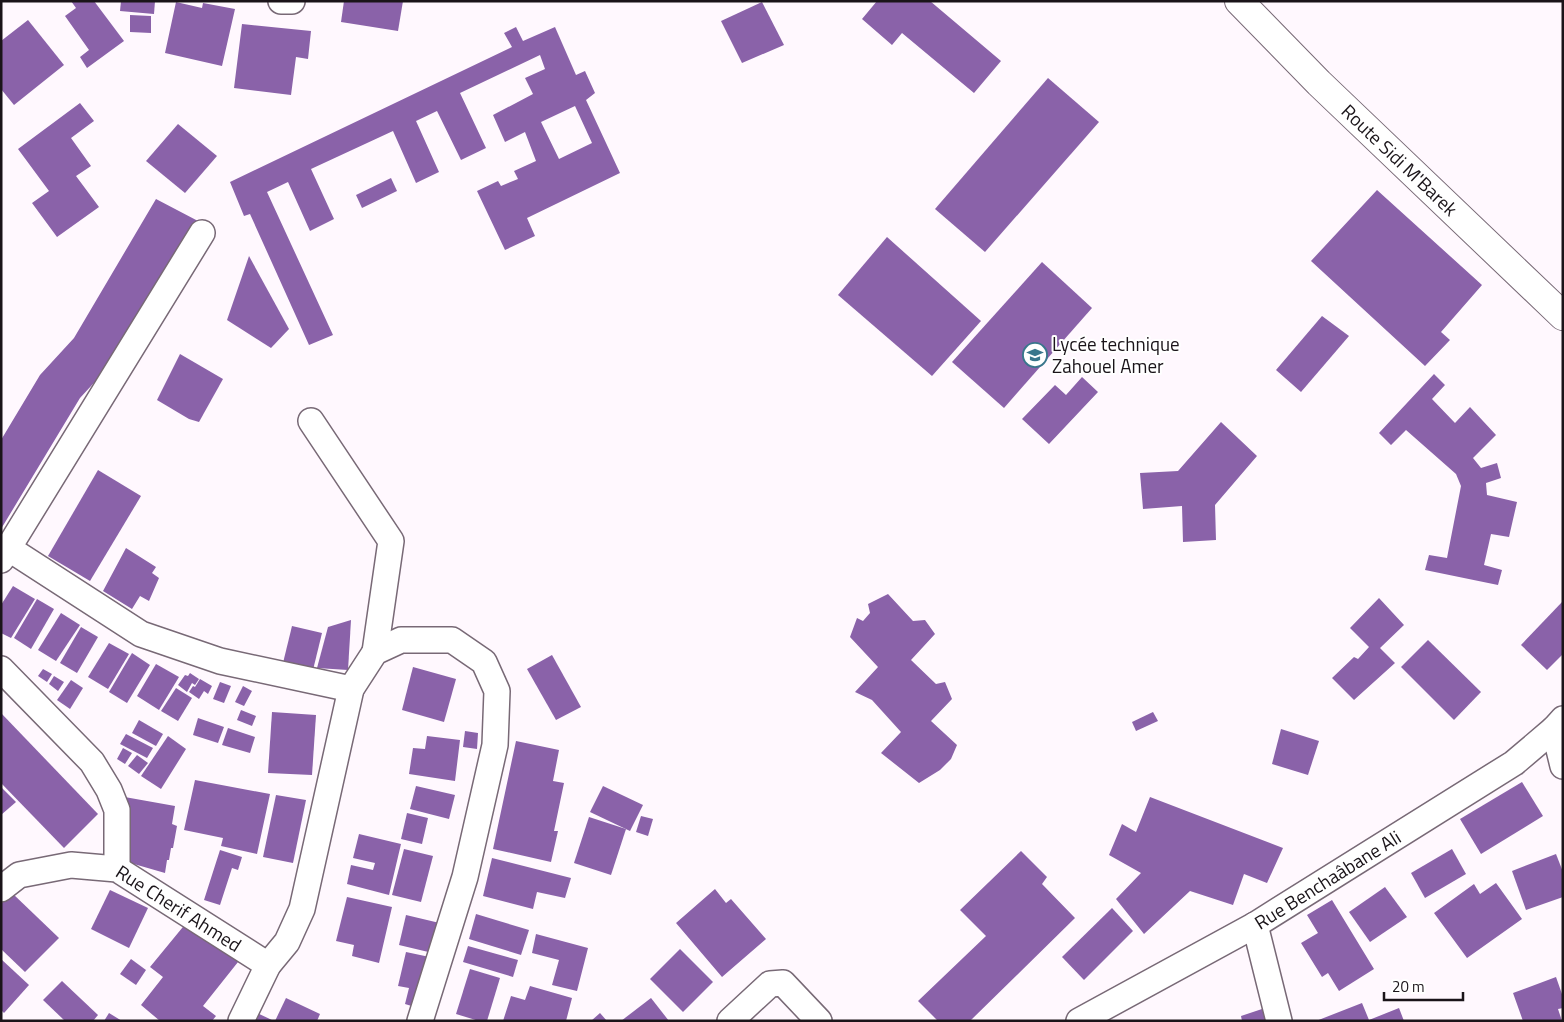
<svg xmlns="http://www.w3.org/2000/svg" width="1564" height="1022" font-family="'Titillium Web',sans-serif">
  <rect width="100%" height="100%" fill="#fff8fe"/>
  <g fill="#8a62a9" fill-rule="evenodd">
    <polygon points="71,1 94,1 124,41 87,68 80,57 89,50 65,16 76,8"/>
    <polygon points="121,1 155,1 154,14 120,11"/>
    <polygon points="344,1 403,1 398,31 341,22"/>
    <polygon points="877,1 930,1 1001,61 974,93 902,33 892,45 862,19"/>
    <polygon points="176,2 202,8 203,3 235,9 222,66 165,53"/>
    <polygon points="762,2 784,45 742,63 721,21"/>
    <polygon points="130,15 151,16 151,33 130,32"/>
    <polygon points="28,20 64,65 14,105 1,89 1,41"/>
    <polygon points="242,24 311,31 308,59 296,57 291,95 234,88"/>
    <path d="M516,27L523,41L555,27L576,75L585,71L595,93L586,100L620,173L527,218L535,236L505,250L477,191L498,181L501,186L518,179L514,171L536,161L525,132L505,142L493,115L533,94L525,78L545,69L540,55L460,93L486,148L461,160L437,111L416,121L439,172L416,183L393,131L311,169L334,219L310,231L288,182L267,192L333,335L309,345L250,214L244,216L230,182L512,47L504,33ZM575,106L592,143L559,159L541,122Z"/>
    <polygon points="1048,78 1099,122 985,252 935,209"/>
    <polygon points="80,103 94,121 71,138 91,166 76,176 99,207 57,237 32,203 49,191 18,149"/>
    <polygon points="178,124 217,156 185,193 146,161"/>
    <polygon points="391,178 397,191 362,208 356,195"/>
    <polygon points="1377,190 1482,285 1441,332 1450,340 1425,366 1311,261"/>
    <polygon points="156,199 198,221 114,361 80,398 1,529 1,440 40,375 74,338"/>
    <polygon points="887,237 981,321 932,376 838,295"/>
    <polygon points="249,256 289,329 271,348 227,320"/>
    <polygon points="1042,262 1092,308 1004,408 952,362"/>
    <polygon points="1322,316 1349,336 1301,392 1276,370"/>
    <polygon points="180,354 223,379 199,422 189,419 157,400"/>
    <polygon points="1434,374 1445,385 1432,399 1455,423 1470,407 1496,435 1473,458 1481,468 1497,463 1501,478 1486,483 1487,495 1517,502 1509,537 1491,534 1484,565 1502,570 1498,585 1425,570 1429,555 1447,558 1461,486 1456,474 1406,430 1391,445 1379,433"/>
    <polygon points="1082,377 1098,392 1049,444 1022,419 1055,385 1066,395"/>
    <polygon points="1221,422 1257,456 1215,505 1216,540 1183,542 1182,506 1143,509 1140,473 1178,471"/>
    <polygon points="98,470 141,496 90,581 48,556"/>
    <polygon points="126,548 156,567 152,573 159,578 149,601 140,596 132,609 103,591"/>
    <polygon points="13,586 35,599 11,638 1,633 1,605"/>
    <polygon points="888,594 913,621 925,620 935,634 911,660 936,684 945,682 952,699 931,721 957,745 951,759 940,770 919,783 881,753 901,732 872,700 855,692 878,667 850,637 857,618 863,621 870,613 868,604"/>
    <polygon points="1379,598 1404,625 1380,648 1395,663 1354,700 1332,678 1354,657 1358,659 1369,647 1350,628"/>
    <polygon points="37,599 54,609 31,649 14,638"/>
    <polygon points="1563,601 1563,654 1547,670 1521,645"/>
    <polygon points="61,613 80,625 56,661 38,650"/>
    <polygon points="351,620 348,670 317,668 328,627"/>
    <polygon points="292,626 322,633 313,670 283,663"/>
    <polygon points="81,627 98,637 77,673 60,663"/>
    <polygon points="1428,640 1481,692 1454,720 1401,667"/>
    <polygon points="109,643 129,654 108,689 88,677"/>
    <polygon points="132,653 150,665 127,703 109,692"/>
    <polygon points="552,655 581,707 556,720 527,669"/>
    <polygon points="156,664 179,677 159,710 137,696"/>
    <polygon points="413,667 456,679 444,722 402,710"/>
    <polygon points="43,669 52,674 47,682 38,676"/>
    <polygon points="190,673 199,679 195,685 192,683 187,692 178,685 185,675 188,676"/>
    <polygon points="54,676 64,682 58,691 49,684"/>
    <polygon points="200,679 212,686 208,694 204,691 199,699 189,692 193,686 195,687"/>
    <polygon points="71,680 83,688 70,709 57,700"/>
    <polygon points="220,682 231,686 224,703 213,699"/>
    <polygon points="243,686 252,691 244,706 235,702"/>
    <polygon points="176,688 192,698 178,721 161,711"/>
    <polygon points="241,710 256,716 252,726 237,720"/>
    <polygon points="272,712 316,715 312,775 268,773"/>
    <polygon points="1153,712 1158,721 1136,731 1132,722"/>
    <polygon points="1,713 98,814 64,848 1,783"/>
    <polygon points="198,718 224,727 218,743 193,735"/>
    <polygon points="139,720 163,734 156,746 132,733"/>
    <polygon points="228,728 255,737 250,753 222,745"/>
    <polygon points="1281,729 1319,741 1308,775 1272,764"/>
    <polygon points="465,731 478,733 477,749 463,747"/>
    <polygon points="126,734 153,748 147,758 120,744"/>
    <polygon points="168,736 186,749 161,789 141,776"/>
    <polygon points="427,736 460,740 455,781 409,774 413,748 425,749"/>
    <polygon points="516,741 559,750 553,781 564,783 554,831 558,831 551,862 493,849"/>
    <polygon points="123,748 132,753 125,764 117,759"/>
    <polygon points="137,755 148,763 139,774 128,766"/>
    <polygon points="195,780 270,794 257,854 221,846 223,838 184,830"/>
    <polygon points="1522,782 1543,816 1481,854 1460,819"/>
    <polygon points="416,786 455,795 449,819 410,809"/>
    <polygon points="603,786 643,805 630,831 590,812"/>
    <polygon points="1,787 16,802 1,815"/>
    <polygon points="276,795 306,800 293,863 263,857"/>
    <polygon points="119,796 175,806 172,824 177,826 173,848 171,848 169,860 167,860 165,873 127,862"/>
    <polygon points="1150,797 1283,848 1267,883 1244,874 1233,905 1190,891 1144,934 1116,899 1141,873 1109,855 1122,824 1136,832"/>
    <polygon points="407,813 428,818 422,844 401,839"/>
    <polygon points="641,816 653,819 648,836 636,832"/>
    <polygon points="589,817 626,829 611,875 574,863"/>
    <polygon points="359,834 401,844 389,895 347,884 351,865 373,870 375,863 353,858"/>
    <polygon points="404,849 433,856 421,902 392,895"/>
    <polygon points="1452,849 1466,874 1425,898 1411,873"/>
    <polygon points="220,850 242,857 238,870 232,868 220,905 204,900"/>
    <polygon points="1021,851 1047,877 1042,884 1075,918 970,1021 938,1021 918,1001 986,936 960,910"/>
    <polygon points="1556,854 1563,872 1563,897 1526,910 1512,871"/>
    <polygon points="492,858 571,878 565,898 537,892 533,909 483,896"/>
    <polygon points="1496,883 1522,919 1467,958 1434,913 1474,884 1480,894"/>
    <polygon points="1385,887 1407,917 1370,942 1349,912"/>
    <polygon points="715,889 726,903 731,899 766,939 722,977 676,923"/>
    <polygon points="110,890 148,908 129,948 91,929"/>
    <polygon points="12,893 59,938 25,972 1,949 1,904"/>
    <polygon points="347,897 392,907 379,963 352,956 354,945 336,941"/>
    <polygon points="1332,900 1374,969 1339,991 1328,973 1322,977 1301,943 1318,933 1307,915"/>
    <polygon points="1112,908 1133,931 1084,980 1062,957"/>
    <polygon points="476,914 529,930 521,955 469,939"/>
    <polygon points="406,915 448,925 441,955 399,945"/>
    <polygon points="187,922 238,962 203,1006 216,1016 212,1021 160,1021 141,1005 163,977 150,967"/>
    <polygon points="536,934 588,948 577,991 552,985 559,960 532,953"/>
    <polygon points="468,946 518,960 513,977 463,962"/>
    <polygon points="680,949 713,982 683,1012 650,979"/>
    <polygon points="406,952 439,959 418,1008 405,1004 409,988 398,986"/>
    <polygon points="1,959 29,985 4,1013 1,1010"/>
    <polygon points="131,959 146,970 136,985 120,974"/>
    <polygon points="470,969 500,978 487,1021 479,1021 456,1014"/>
    <polygon points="1556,977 1563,997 1563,1008 1558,1009 1562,1021 1523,1021 1513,993"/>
    <polygon points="62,981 98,1015 93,1021 65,1021 43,1000"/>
    <polygon points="530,986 572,998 566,1021 503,1021 511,996 525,1000"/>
    <polygon points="286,998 320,1014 317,1021 275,1021"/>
    <polygon points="651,998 669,1021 621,1021"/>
    <polygon points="1362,1003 1369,1020 1399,1008 1404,1021 1316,1021"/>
    <polygon points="1262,1009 1267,1021 1242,1021 1241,1016"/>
    <polygon points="251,1010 274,1021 246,1021"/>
    <polygon points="109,1013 122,1021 104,1021"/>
    <polygon points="600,1013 607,1021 591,1021"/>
  </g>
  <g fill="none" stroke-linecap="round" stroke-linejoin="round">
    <defs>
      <g id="minor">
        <polyline points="281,1 292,1"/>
        <polyline points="311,421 391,541 375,652"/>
        <polyline points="8,548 141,634 220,661 351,689"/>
        <polyline points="1,560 202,233"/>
        <polyline points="1,669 92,762 109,790 117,810 117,869"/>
        <polyline points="1554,729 1563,766"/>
        <path id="s1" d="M1,889L19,875L71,865L117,869L268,965"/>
        <polyline points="1255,925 1279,1021"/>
        <polyline points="241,1021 268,965 287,942 302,909 351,689 375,652 401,640 452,640 484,662 497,691 495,745 465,877 420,1021"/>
        <polyline points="730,1021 770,984 783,983 819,1021"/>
        <path id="s2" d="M1079,1021L1255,925L1514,763L1554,729L1563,719"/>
      </g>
      <g id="major">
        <path id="s3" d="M1239,1L1319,83L1563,316"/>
      </g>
    </defs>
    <use href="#minor" stroke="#786976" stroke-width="28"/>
    <use href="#major" stroke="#786976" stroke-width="30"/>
    <use href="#minor" stroke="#fff" stroke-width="25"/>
    <use href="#major" stroke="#fff" stroke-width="28"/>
  </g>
  <defs>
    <symbol id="school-ring" viewBox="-11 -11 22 22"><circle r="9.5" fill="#fff" stroke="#39768c" stroke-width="1.5"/><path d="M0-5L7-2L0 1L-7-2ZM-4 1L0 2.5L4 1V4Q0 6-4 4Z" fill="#39768c"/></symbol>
  </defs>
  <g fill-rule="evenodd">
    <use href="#school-ring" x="1021" y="341" width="28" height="28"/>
  </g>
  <g text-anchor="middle" stroke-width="4" stroke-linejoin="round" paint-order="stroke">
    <g font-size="19" fill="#1a1419" stroke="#fff">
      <text dy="7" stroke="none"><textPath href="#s3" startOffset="226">Route Sidi M'Barek</textPath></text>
      <text dy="7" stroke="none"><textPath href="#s2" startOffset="286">Rue Benchaâbane Ali</textPath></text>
      <text dy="7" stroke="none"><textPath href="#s1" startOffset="195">Rue Cherif Ahmed</textPath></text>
    </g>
    <g font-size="19" fill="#1a1419" stroke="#fff" text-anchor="start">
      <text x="1052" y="351">Lycée technique<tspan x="1052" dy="22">Zahouel Amer</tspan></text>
    </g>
  </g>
  <rect width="1564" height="1022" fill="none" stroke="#1a1419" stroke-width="5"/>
  <path d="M1384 992v8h79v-8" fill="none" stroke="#1a1419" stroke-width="2.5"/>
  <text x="1392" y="992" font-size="15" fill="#1a1419" stroke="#ffffff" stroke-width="4" paint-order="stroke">20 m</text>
</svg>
